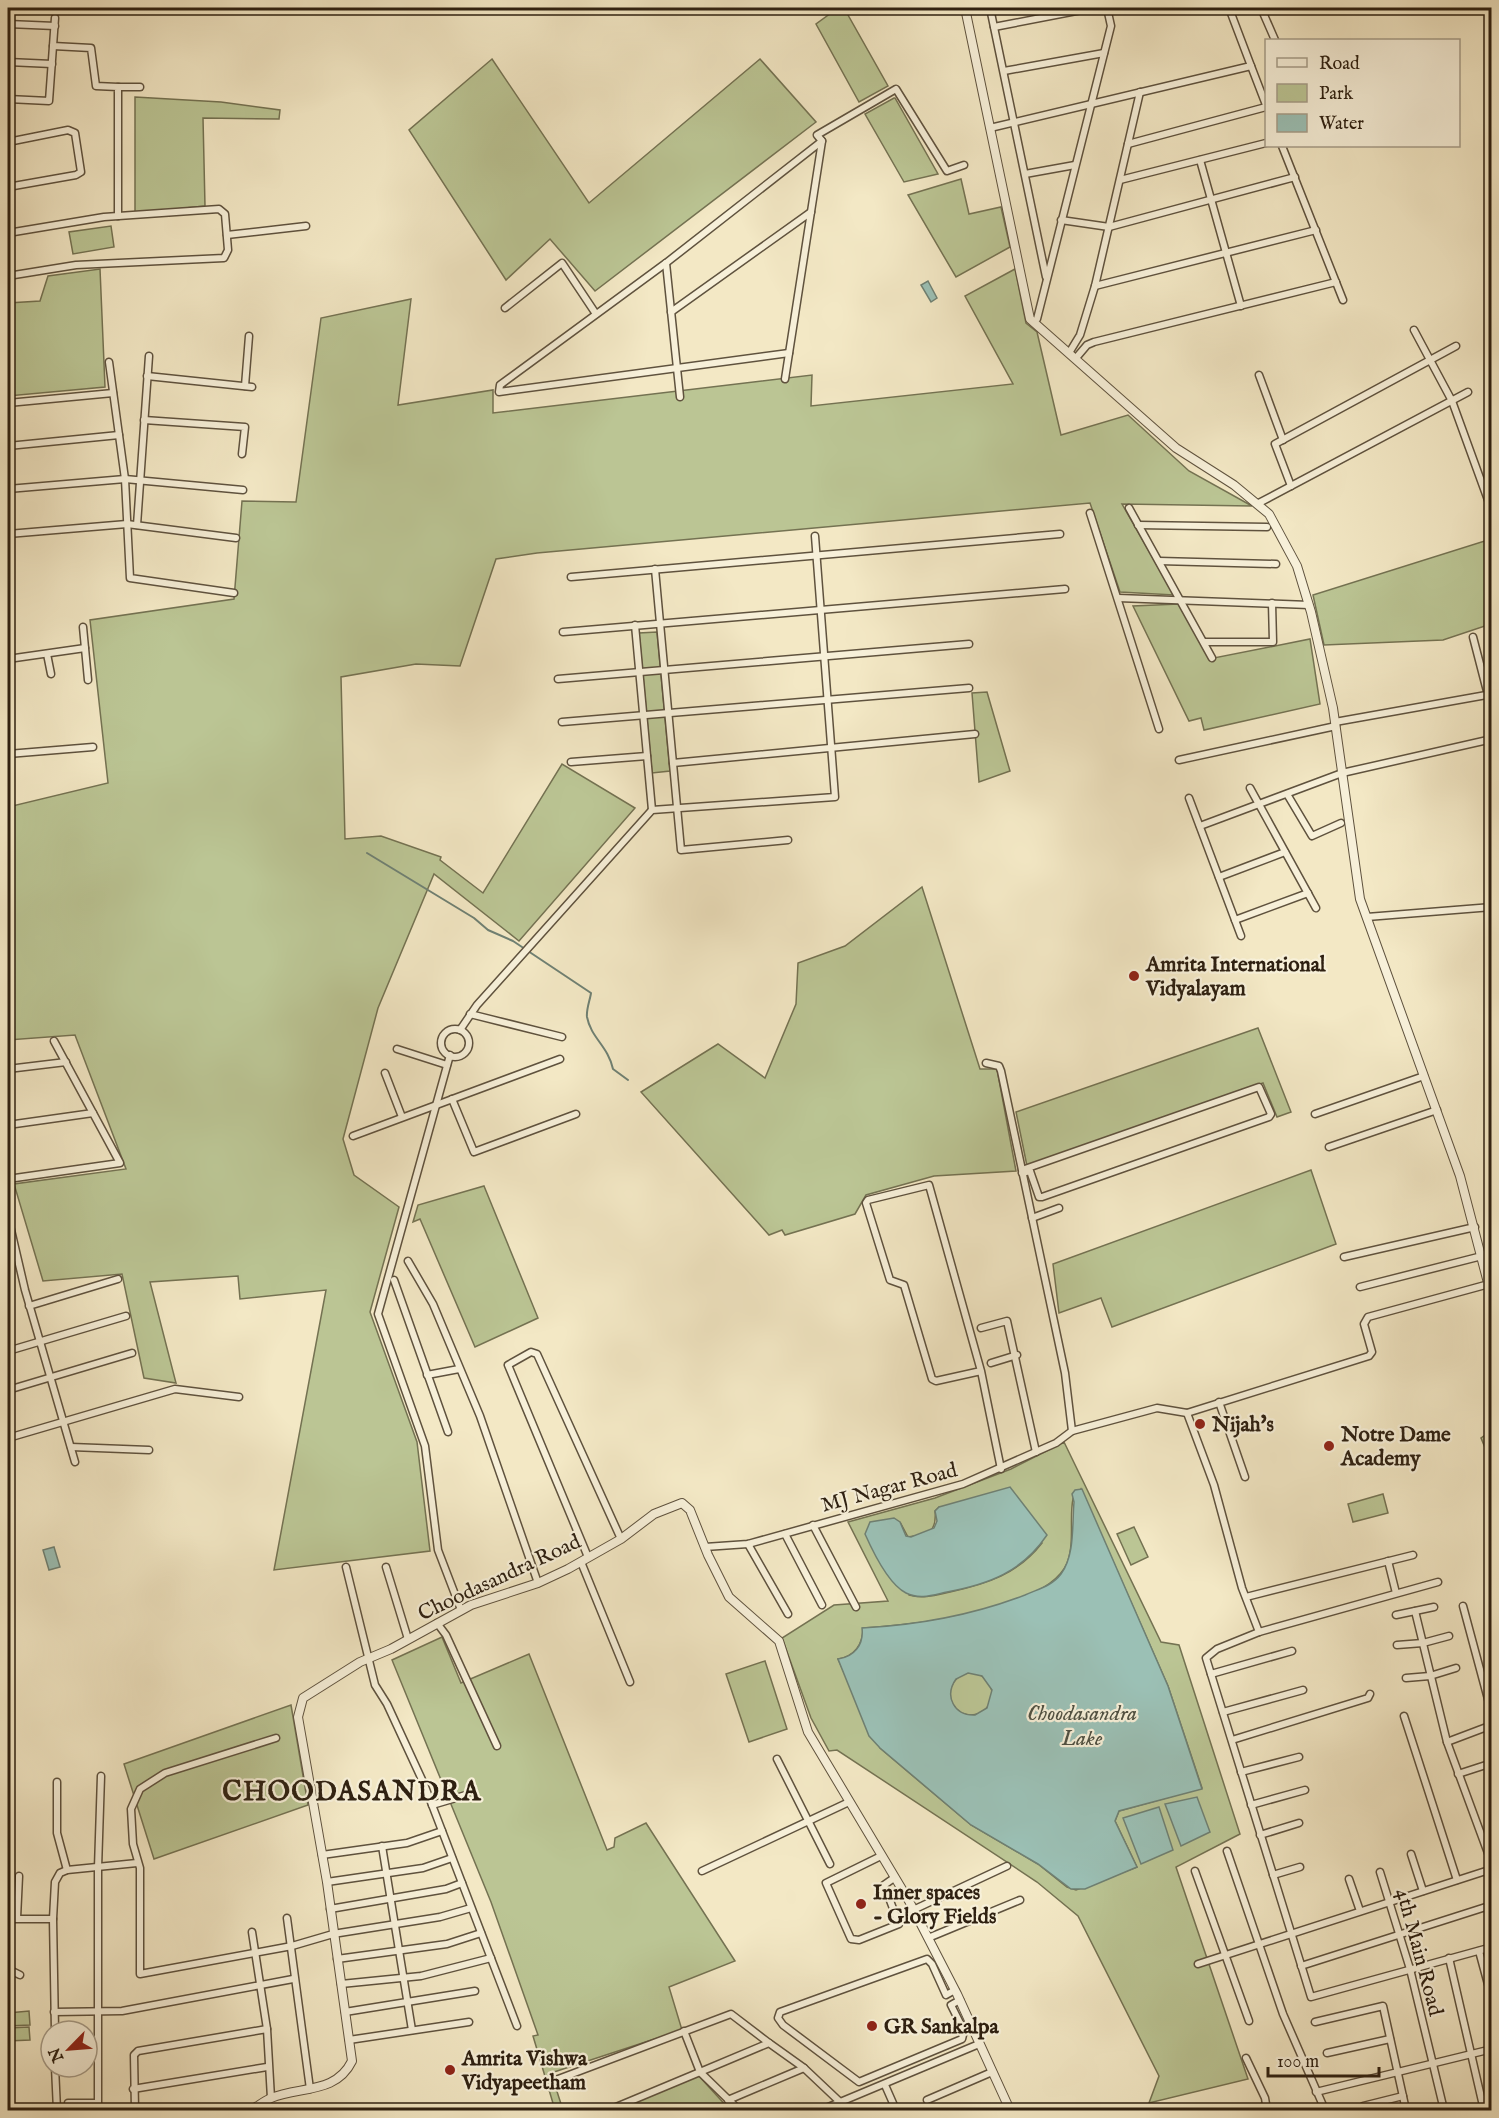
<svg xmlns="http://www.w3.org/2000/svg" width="1499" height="2118" font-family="'IM FELL English',serif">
  <rect width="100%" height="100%" fill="#f3e8c5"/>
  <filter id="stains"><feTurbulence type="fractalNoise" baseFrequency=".00333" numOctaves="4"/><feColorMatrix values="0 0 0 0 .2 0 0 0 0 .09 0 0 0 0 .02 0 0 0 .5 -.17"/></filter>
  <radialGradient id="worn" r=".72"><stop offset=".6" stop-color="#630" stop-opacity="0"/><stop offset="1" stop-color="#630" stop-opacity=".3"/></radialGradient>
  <g fill="#bbc594" stroke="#747252" stroke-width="1.5" fill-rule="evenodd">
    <polygon points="838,8 844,8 888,86 859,102 816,24"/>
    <polygon points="492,59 589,203 760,59 816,122 595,291 550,239 506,280 409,130"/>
    <polygon points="135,97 221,102 280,110 279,119 203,118 205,206 135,213"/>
    <polygon points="894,98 895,98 938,174 904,182 865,114"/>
    <polygon points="961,179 969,214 1001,207 1010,247 956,277 908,195"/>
    <polygon points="111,226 114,247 73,254 69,232"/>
    <polygon points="100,269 105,387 8,396 8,303 40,301 48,276"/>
    <polygon points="1015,269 1026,323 1037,332 1061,435 1128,415 1189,471 1252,506 1122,504 1174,595 1120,592 1090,503 537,553 496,559 460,666 416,664 341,677 345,839 381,836 441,857 440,860 483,893 562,764 635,808 519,941 434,874 378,1008 343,1139 354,1175 399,1207 370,1312 417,1442 430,1551 274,1570 326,1290 240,1299 238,1276 150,1282 176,1383 144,1378 122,1274 43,1281 14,1184 126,1169 75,1035 8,1040 8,807 108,783 90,620 234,599 242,501 296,502 321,318 411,299 398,405 493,390 493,413 812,375 811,406 1013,384 965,296"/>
    <polygon points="1491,539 1491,624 1443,640 1324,645 1313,595"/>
    <polygon points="1179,604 1209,659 1310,639 1320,704 1204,730 1201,718 1189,721 1133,606"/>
    <polygon points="657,632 670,771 652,773 639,633"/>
    <polygon points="987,692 1010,771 979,782 972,693"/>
    <polygon points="922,887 980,1069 997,1069 1016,1171 934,1176 866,1195 855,1214 785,1235 782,1230 769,1235 641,1092 718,1044 765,1078 796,1004 798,963 845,946"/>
    <polygon points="1258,1028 1291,1112 1277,1117 1263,1083 1027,1166 1016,1112"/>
    <polygon points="1311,1170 1336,1244 1112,1327 1101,1298 1059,1313 1053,1264"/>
    <polygon points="484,1186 538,1318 475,1347 420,1219 413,1222 418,1205"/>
    <polygon points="1491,1431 1491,1462 1481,1438"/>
    <path d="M1064,1442L1161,1642L1179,1645L1240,1834L1176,1867L1248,2079L1149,2103L1159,2076L1078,1916L1037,1882L837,1750L829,1751L811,1718L782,1638L834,1605L888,1601L848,1522L935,1498L1011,1469ZM1081,1489L1168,1686L1202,1788L1119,1811L1115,1821L1137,1867L1076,1890L1067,1887L1038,1864L971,1825L880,1748L838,1659C855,1656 863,1644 863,1628C909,1626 1048,1610 1067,1563C1075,1543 1069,1517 1073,1499C1073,1496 1080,1491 1081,1489ZM939,1507L1042,1543C1018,1574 987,1584 950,1592C936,1595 923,1599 909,1595L900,1522L908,1537C929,1534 937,1532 935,1511Z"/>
    <polygon points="1383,1494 1388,1513 1353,1522 1348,1504"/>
    <polygon points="1134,1527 1148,1557 1131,1565 1117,1534"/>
    <polygon points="442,1637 461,1683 529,1654 607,1850 614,1847 615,1838 646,1823 735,1961 669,1987 682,2030 551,2073 563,2110 555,2110 533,2036 538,2035 491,1902 392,1660"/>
    <polygon points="765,1661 787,1729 749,1742 726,1674"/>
    <circle cx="971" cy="1694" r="21"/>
    <polygon points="291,1705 308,1805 154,1859 124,1764"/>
    <polygon points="29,2011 30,2025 8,2026 8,2013"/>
    <polygon points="29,2027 30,2040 8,2041 8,2028"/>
    <polygon points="698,2075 730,2110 611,2110"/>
  </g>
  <g fill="#9bc0b5" stroke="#6f8073" stroke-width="1.5" fill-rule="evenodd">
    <polygon points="928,281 937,298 931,302 921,285"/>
    <path d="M1010,1487L1047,1535C1022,1572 989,1584 947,1592C933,1595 920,1600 906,1593C888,1584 873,1552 865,1534L870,1522L894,1518L900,1522L906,1536L911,1537L934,1528L937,1521L935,1511L939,1507Z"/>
    <path d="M1082,1489L1168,1686L1202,1789L1119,1811L1115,1821L1137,1867L1085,1889H1071L1038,1864L971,1825L880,1748L869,1736L838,1659C854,1657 864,1645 862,1628C919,1625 973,1615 1025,1595C1038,1589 1052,1586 1061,1574C1075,1555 1072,1525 1074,1502L1072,1494L1075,1490ZM968,1673L982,1676L992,1690L987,1708L975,1715C954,1716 944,1696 956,1679Z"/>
    <polygon points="54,1547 60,1567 49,1570 43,1550"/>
    <polygon points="1197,1797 1210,1832 1181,1846 1165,1804"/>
    <polygon points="1159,1807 1173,1850 1141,1864 1123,1818"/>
  </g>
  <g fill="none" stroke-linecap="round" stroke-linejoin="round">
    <path stroke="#6f8073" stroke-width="2" d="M367,853L474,918L488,930L513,941L591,993C590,1000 586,1010 587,1017C591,1038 608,1046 613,1069L628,1080"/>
    <defs>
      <g id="minor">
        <polyline points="990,8 1046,277"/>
        <polyline points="1261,8 1275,40"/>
        <polyline points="55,18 53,46 91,48 96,86 118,87 118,216"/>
        <polyline points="8,24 55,26"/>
        <polyline points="994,27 1092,8"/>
        <polyline points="8,62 52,64"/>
        <polyline points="1251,66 1266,105"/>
        <polyline points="1004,71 1104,53"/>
        <polyline points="118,87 140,87"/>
        <polyline points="8,99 49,101 53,46"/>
        <polyline points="990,128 1251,66 1229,8"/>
        <polyline points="8,142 68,130 75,133 81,172 76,175 8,187"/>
        <polyline points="1128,144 1266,107"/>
        <polyline points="1282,146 1343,300"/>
        <polyline points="1200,160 1241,306"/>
        <polyline points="1025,174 1075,165"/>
        <polyline points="1120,180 1266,143"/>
        <polyline points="1061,220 1109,227 1295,177"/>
        <polyline points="8,233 104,217 219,209 225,214 228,250 224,258 76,265 8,276"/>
        <polyline points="227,235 306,226"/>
        <polyline points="666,263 680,397"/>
        <polyline points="1095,286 1316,230"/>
        <polyline points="505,308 562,263 596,314"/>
        <polyline points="671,312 811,212"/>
        <polyline points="1037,319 1111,26 1107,8"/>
        <polyline points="1414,330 1452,401 1492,511"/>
        <polyline points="789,353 499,392 500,385 666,263 822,141"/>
        <polyline points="1069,353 1080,335 1095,286 1140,92"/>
        <polyline points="1076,358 1087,345 1094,342 1336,282"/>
        <polyline points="109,362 125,479 130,578 234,593"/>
        <polyline points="1259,375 1283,440"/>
        <polyline points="147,376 252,387"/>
        <polyline points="785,379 822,141 817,135 896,89 947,171 964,165"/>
        <polyline points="245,386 249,336"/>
        <polyline points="8,403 113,393"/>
        <polyline points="144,420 245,427 242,454"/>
        <polyline points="8,446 119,435"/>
        <polyline points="1291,486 1275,444 1456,346"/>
        <polyline points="8,489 125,479 243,490"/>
        <polyline points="1257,504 1468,392"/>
        <polyline points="1129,508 1212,658"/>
        <polyline points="1090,513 1159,729"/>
        <polyline points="137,525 149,356"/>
        <polyline points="1138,525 1267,527"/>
        <polyline points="8,534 127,524 236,538"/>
        <polyline points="1159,561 1276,564"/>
        <polyline points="655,569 681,850 788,840"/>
        <polyline points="571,577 1060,534"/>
        <polyline points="1118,598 1309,605"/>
        <polyline points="635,625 652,810"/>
        <polyline points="83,627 88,680"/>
        <polyline points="563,632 1065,589"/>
        <polyline points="1473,637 1488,695"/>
        <polyline points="1204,642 1273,642 1272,603"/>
        <polyline points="47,654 51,674"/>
        <polyline points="8,659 85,648"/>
        <polyline points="558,679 969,644"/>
        <polyline points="562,722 969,688"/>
        <polyline points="1335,722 1492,694"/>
        <polyline points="8,754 93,747"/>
        <polyline points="1179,760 1336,726"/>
        <polyline points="571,762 647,756"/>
        <polyline points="673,763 975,734"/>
        <polyline points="1250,788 1316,908"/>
        <polyline points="1287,794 1312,836 1341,823"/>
        <polyline points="1189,798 1241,936"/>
        <polyline points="1200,826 1342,773 1492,739"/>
        <polyline points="1219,877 1285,852"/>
        <polyline points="1367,917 1492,907"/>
        <polyline points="1235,920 1308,893"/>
        <polyline points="470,1014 562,1037"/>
        <circle cx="455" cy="1043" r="14"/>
        <polyline points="460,1030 477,1005 652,810 835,797 815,536"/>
        <polyline points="397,1049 447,1065"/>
        <polyline points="450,1055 378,1314 425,1446 438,1550 461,1610"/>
        <polyline points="986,1063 999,1066 1001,1071 1065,1373 1072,1431"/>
        <polyline points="8,1069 66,1062"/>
        <polyline points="385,1073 402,1117"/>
        <polyline points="452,1099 474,1152 576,1114"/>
        <polyline points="1315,1114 1424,1076"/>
        <polyline points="8,1125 93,1113"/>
        <polyline points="353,1136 560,1059"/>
        <polyline points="1329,1147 1437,1110"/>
        <polyline points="1022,1170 1259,1087 1271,1114 1269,1117 1042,1197 1039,1197 1030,1171 1022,1173"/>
        <polyline points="8,1179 120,1163 54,1041"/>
        <polyline points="8,1217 25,1290 75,1462"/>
        <polyline points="1032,1218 1059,1208"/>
        <polyline points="1344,1257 1475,1227"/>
        <polyline points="408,1261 433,1304 480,1416 538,1583"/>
        <polyline points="394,1280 448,1432"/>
        <polyline points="1360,1287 1482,1256"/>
        <polyline points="29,1306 118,1279"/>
        <polyline points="981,1328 1007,1321 1036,1452"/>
        <polyline points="8,1351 126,1316"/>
        <polyline points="991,1363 1017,1355"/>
        <polyline points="981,1371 936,1381 932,1379 904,1285 890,1280 866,1203 868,1200 929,1185 981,1371 1001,1469"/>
        <polyline points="427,1375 459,1369"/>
        <polyline points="8,1390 132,1353"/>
        <polyline points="1219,1402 1245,1477"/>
        <polyline points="1187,1413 1214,1485 1242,1588 1259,1632"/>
        <polyline points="8,1438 175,1389 239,1397"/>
        <polyline points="71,1447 149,1450"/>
        <polyline points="813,1525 856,1607"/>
        <polyline points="785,1534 822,1605"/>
        <polyline points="748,1544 788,1614"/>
        <polyline points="705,1547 748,1544 963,1484 1056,1443 1072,1431 1157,1408 1187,1413 1369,1356 1372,1352 1364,1324 1368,1317 1489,1284"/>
        <polyline points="588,1557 508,1365 531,1352 537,1354 621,1539"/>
        <polyline points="1388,1561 1396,1593"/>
        <polyline points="581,1562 630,1682"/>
        <polyline points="346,1567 375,1685 387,1704 424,1784 517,2026"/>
        <polyline points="386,1567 408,1639"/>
        <polyline points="1438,1582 1259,1632 1217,1649 1206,1658 1311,1997 1492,1947"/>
        <polyline points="1246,1597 1413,1555"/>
        <polyline points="1489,1601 1492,1612"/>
        <polyline points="1463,1606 1492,1714"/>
        <polyline points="1415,1611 1447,1742 1492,1864"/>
        <polyline points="1396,1615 1434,1607"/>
        <polyline points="437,1623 446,1635 497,1746"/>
        <polyline points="1397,1645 1423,1643 1449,1636"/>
        <polyline points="1211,1674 1292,1651"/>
        <polyline points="1406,1678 1430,1676 1456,1668"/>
        <polyline points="1223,1712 1303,1690"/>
        <polyline points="1404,1716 1457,1880"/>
        <polyline points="276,1738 165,1773 140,1789 131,1809 133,1844 140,1868 140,1974 292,1946 333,1934 440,1917 471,1908"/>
        <polyline points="1232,1740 1368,1698 1370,1694"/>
        <polyline points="1447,1742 1492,1725"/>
        <polyline points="777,1759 830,1864"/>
        <polyline points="1241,1772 1299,1757"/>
        <polyline points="1458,1774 1492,1763"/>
        <polyline points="57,1782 57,1833 67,1870"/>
        <polyline points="432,1805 466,1795"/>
        <polyline points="1251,1805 1305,1790"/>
        <polyline points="1260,1835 1299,1823"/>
        <polyline points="382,1846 412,2030"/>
        <polyline points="1227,1851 1283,2014 1325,2110"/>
        <polyline points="1411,1854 1423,1891"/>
        <polyline points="322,1855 407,1843 442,1831"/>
        <polyline points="881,1856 826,1883 851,1939 859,1940 899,1924 884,1885 894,1878"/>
        <polyline points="702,1871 849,1802"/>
        <polyline points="1195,1871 1249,2021"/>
        <polyline points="1380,1872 1410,1969 1444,2110"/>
        <polyline points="1273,1875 1300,1867"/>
        <polyline points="1349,1879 1360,1911"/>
        <polyline points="327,1882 423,1868 452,1858"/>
        <polyline points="330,1909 446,1889 462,1883"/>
        <polyline points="913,1910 1007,1866"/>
        <polyline points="17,1918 19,1876"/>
        <polyline points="287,1918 310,2089"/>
        <polyline points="8,1919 53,1919"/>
        <polyline points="252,1932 267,2029 271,2098"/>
        <polyline points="928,1938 1020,1900"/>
        <polyline points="1479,1951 1492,1999"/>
        <polyline points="1449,1958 1484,2110"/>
        <polyline points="337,1959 447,1944 481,1933"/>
        <polyline points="1198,1964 1492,1869"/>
        <polyline points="1301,1966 1492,1905"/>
        <polyline points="8,1969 20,1975"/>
        <polyline points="341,1984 421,1976 491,1958"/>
        <polyline points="955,1990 946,1995 932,1964 927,1959 780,2012 778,2018 783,2025 859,2082 962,2039 964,2031 951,2005 960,2000"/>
        <polyline points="54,2012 122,2011 293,1979"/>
        <polyline points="345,2012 475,1991"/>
        <polyline points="1315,2022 1383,2006 1406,2110"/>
        <polyline points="55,2031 53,1919 55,1882 60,1873 67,1870 137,1863"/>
        <polyline points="349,2040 469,2022"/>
        <polyline points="1327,2053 1390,2039"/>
        <polyline points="1246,2058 1265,2098 1266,2104 1259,2110"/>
        <polyline points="55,2067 57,2110"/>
        <polyline points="553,2081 731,2014 769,2043"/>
        <polyline points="885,2085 896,2110"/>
        <polyline points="133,2089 267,2067"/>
        <polyline points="1316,2092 1492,2049"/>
        <polyline points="728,2100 804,2068"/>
        <polyline points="927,2100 992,2072"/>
        <polyline points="68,2103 98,2103 98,1868 101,1776"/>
        <polyline points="1363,2106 1403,2096"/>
        <polyline points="135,2110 134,2055 138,2051 267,2029"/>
        <polyline points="609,2110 700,2072 684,2031"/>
        <polyline points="739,2110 700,2072 769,2043 804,2068 840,2102"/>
        <polyline points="827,2110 826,2108 979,2044"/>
        <polyline points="999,2110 1008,2107"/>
      </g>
      <g id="tertiary">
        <polyline points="965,8 1030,319 1176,448 1234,485 1269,514 1297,566 1311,612 1333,708 1360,899 1460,1176 1492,1298"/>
        <path d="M251,2110C257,2107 264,2101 271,2098C300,2086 336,2094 352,2061L327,1882L298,1717L303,1698L360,1662L391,1649L471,1605L538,1583L568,1569L621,1539L654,1514L682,1503L690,1510L708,1555L729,1597L779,1641L808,1732L909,1901L957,1994L1010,2110"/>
      </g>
    </defs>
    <use href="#minor" stroke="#5f523e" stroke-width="9"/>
    <use href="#tertiary" stroke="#5f523e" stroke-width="10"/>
    <use href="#minor" stroke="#f7f0d9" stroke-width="6"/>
    <use href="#tertiary" stroke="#f7f0d9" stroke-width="8"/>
  </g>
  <g fill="#8f2418" stroke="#f7f0d9" stroke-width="2">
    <circle cx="1134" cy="976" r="6"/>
    <circle cx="1200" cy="1424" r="6"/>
    <circle cx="1329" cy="1446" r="6"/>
    <circle cx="861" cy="1904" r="6"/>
    <circle cx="872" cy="2026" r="6"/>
    <circle cx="450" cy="2070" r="6"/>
  </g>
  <g text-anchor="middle" stroke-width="4.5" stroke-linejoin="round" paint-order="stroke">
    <g font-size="21" font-weight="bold" fill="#2e2011" stroke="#f7f0d9" text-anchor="start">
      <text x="1146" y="971">Amrita International<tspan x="1146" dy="24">Vidyalayam</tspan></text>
      <text x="1212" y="1431">Nijah's</text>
      <text x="1341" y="1441">Notre Dame<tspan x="1341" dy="24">Academy</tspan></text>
      <text x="873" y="1899">Inner spaces<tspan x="873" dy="24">- Glory Fields</tspan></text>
      <text x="884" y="2033">GR Sankalpa</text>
      <text x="462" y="2065">Amrita Vishwa<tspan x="462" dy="24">Vidyapeetham</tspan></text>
    </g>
    <g font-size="21" fill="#2e2011" stroke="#f7f0d9">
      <text transform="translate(889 1487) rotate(-15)" y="7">MJ Nagar Road</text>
      <text transform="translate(499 1577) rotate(-25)" y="7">Choodasandra Road</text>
      <text transform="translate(1420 1952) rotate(75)" y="7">4th Main Road</text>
    </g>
    <g font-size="22" font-style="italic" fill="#4f5042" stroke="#f7f0d9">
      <text x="1082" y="1720">Choodasandra<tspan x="1082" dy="25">Lake</tspan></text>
    </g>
    <g font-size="27" font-weight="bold" letter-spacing="1.5" fill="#2e2011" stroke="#f7f0d9">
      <text x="352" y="1800">CHOODASANDRA</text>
    </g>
  </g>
  <rect width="1499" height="2118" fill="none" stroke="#f3e8c5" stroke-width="30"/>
  <rect x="9" y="9" width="1481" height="2100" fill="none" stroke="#2e2011" stroke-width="3"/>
  <rect x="15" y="15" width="1469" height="2088" fill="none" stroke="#2e2011" stroke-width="1.5"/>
  <rect x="1265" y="39" width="195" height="108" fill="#f7f0d9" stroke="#a79d89" stroke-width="1.5"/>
  <rect x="1277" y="58" width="30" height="9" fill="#f7f0d9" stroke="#a79d89" stroke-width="1.5"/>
  <text x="1319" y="69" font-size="18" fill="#2e2011">Road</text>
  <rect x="1277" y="84" width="30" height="18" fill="#bbc594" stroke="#a79d89" stroke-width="1.5"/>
  <text x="1319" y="99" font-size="18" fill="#2e2011">Park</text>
  <rect x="1277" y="114" width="30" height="18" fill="#9bc0b5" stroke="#a79d89" stroke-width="1.5"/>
  <text x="1319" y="129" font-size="18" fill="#2e2011">Water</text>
  <g transform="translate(69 2049) rotate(245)"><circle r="28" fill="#f7f0d9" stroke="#a79d89" stroke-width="1.5"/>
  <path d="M0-4.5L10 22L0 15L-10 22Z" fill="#8f2418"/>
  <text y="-9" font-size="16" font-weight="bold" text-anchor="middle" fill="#2e2011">N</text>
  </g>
  <path d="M1268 2067v9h111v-9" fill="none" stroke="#2e2011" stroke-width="3"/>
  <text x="1277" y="2067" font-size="18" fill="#2e2011" stroke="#f7f0d9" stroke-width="4.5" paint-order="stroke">100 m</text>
  <rect width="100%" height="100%" filter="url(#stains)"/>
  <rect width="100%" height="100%" fill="url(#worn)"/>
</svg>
